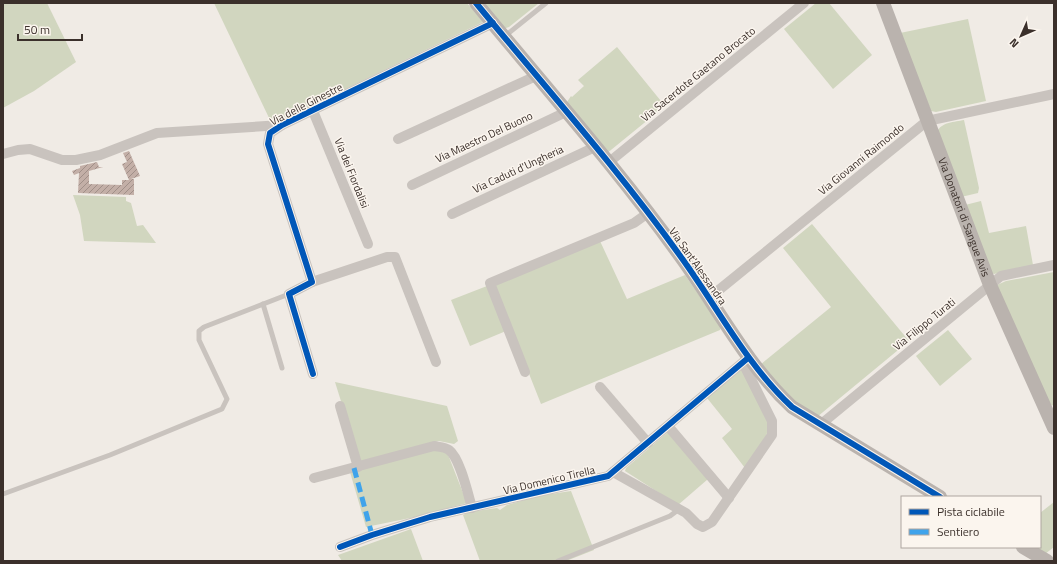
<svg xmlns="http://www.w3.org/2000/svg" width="1057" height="564" font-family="'Titillium Web',sans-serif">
  <defs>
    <pattern id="building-hatch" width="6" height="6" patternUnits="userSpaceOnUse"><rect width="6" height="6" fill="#c3afa7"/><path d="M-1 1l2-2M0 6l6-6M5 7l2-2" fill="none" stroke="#a08f88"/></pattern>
  </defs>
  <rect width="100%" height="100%" fill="#f0ebe5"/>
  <g fill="#d1d6bf">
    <polygon points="3,3 47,3 76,62 34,91 3,108"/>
    <polygon points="214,3 467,3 483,22 286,118 270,120"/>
    <polygon points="483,3 539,3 509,27 503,29"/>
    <polygon points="816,3 829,3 872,55 833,89 784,29"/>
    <polygon points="968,19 986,101 936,112 931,111 900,33"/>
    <polygon points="617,47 665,106 606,154 565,105 571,96 572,97 584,86 578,80"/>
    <path d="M964,120L979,188L978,193L961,197L937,132C941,122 955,122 964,120Z"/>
    <polygon points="73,195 126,197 126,201 131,203 137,226 143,225 156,243 84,241 80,215"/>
    <polygon points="981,201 989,233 1026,226 1033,265 994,274 991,273 965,205"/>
    <polygon points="812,224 909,341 817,417 796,404 760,365 831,307 783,248"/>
    <polygon points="600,241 627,299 685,275 721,327 720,330 541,404 495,288 496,284"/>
    <polygon points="1054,272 1054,405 1048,406 997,285 1006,281"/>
    <polygon points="487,286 506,331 470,346 451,300"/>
    <polygon points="948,330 972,359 940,386 916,356"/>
    <polygon points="743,368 769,423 766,438 745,468 722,438 732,429 707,398"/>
    <polygon points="335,382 447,406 458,441 454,444 439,441 360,462"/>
    <polygon points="668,432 708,479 678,505 625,471 626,468"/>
    <polygon points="436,449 447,452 467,503 415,517 366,527 350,472"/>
    <polygon points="571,491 594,550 566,561 480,561 463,515 469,512 497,508 500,510 507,505 538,496"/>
    <polygon points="1054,502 1054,547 1045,554 1033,547 1040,547 1040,513"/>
    <polygon points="411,529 423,561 342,561 338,555"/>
  </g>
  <polygon fill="url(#building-hatch)" points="129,151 140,176 131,179 134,179 134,195 78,193 79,173 74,175 72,171 80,168 80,166 97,162 99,167 103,167 89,171 89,184 122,185 122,180 129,180 122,164 127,162 123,153"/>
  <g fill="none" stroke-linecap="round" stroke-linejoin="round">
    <g stroke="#c9c3be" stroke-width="5">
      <polyline points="505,36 546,3"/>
      <polyline points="263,304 282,368"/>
      <polyline points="3,494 110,455 222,409 227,399 199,340 199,331 204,327 289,294"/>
      <polyline points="558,561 670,516 678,510"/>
    </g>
    <g stroke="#c9c3be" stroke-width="10">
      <polyline points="313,111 368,244"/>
      <polyline points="398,139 536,76"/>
      <polyline points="3,154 18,150 30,149 62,160 76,160 100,155 157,133 282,125"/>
      <polyline points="608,163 804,3"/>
      <polyline points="412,185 566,112"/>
      <polyline points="452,214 595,147"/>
      <polyline points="312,282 387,257 395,257 436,362"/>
      <polyline points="709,298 927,121 1054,94"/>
      <polyline points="525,372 490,283 634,223 648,213"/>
      <polyline points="313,374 289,294 312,282 268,144 270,133 282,125 493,23"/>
      <polyline points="600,387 648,443"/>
      <polyline points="340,406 358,467"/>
      <polyline points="820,425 1001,276 1054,265"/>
      <polyline points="668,426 729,498"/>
      <polyline points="613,472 686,513 697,524 703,527 712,522 772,435 772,421 743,363"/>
      <path d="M314,478L434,446C439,447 445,447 449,450C460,458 468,494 472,508"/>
      <polyline points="340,547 372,535 430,517 608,476 748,358"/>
    </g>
    <g stroke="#bab3ae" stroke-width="14">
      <path d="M476,3C545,87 618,169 681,257C718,308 746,364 792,407L940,497"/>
      <path id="s1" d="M883,3L990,285L1054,428"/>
      <polyline points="1023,547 1047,561"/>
    </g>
    <polyline stroke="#3fa3eb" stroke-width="5" stroke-dasharray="10 5" stroke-linecap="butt" points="354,468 372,535"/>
    <defs>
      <g id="cycleway">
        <path d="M476,3C545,87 618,169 681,257C718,308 746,364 792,407L940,497"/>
        <polyline points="313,374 289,294 312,282 268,144 270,133 282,125 493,23"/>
        <polyline points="340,547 372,535 430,517 608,476 748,358"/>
      </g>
    </defs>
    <use href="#cycleway" stroke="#fbf5ee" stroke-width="8"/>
    <use href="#cycleway" stroke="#0057b8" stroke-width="6"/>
  </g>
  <g text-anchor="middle" stroke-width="3" stroke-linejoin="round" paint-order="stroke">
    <g font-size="11" fill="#3b302b" stroke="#fbf5ee">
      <text transform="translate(698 74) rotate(-39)" y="4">Via Sacerdote Gaetano Brocato</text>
      <text transform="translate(306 104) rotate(-27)" y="4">Via delle Ginestre</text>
      <text transform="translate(484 137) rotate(-25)" y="4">Via Maestro Del Buono</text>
      <text transform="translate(861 159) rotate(-39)" y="4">Via Giovanni Raimondo</text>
      <text transform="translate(518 169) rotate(-25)" y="4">Via Caduti d'Ungheria</text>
      <text transform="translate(352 173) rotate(68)" y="4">Via dei Fiordalisi</text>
      <text dy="4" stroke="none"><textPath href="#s1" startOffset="229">Via Donatori di Sangue Avis</textPath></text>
      <text transform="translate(698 266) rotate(55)" y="4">Via Sant'Alessandra</text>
      <text transform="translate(924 324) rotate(-39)" y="4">Via Filippo Turati</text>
      <text transform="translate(549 480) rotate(-13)" y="4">Via Domenico Tirella</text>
    </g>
  </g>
  <rect width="1057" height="564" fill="none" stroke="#3b302b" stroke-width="8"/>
  <rect x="901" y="496" width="140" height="52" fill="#fbf5ee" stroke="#aea6a0"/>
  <rect x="909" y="509" width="20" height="6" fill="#0057b8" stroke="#aea6a0"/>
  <text x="937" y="516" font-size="12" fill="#3b302b">Pista ciclabile</text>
  <rect x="909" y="529" width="20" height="6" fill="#3fa3eb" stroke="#aea6a0"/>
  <text x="937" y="536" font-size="12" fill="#3b302b">Sentiero</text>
  <g transform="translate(1021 36) rotate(225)" stroke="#fbf5ee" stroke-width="3" paint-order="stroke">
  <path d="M0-3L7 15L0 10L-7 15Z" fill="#3b302b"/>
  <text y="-6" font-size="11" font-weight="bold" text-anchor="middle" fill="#3b302b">N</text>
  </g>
  <path d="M18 34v6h64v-6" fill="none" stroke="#3b302b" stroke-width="2"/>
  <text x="24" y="34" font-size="12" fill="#3b302b" stroke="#fbf5ee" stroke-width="3" paint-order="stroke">50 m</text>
</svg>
